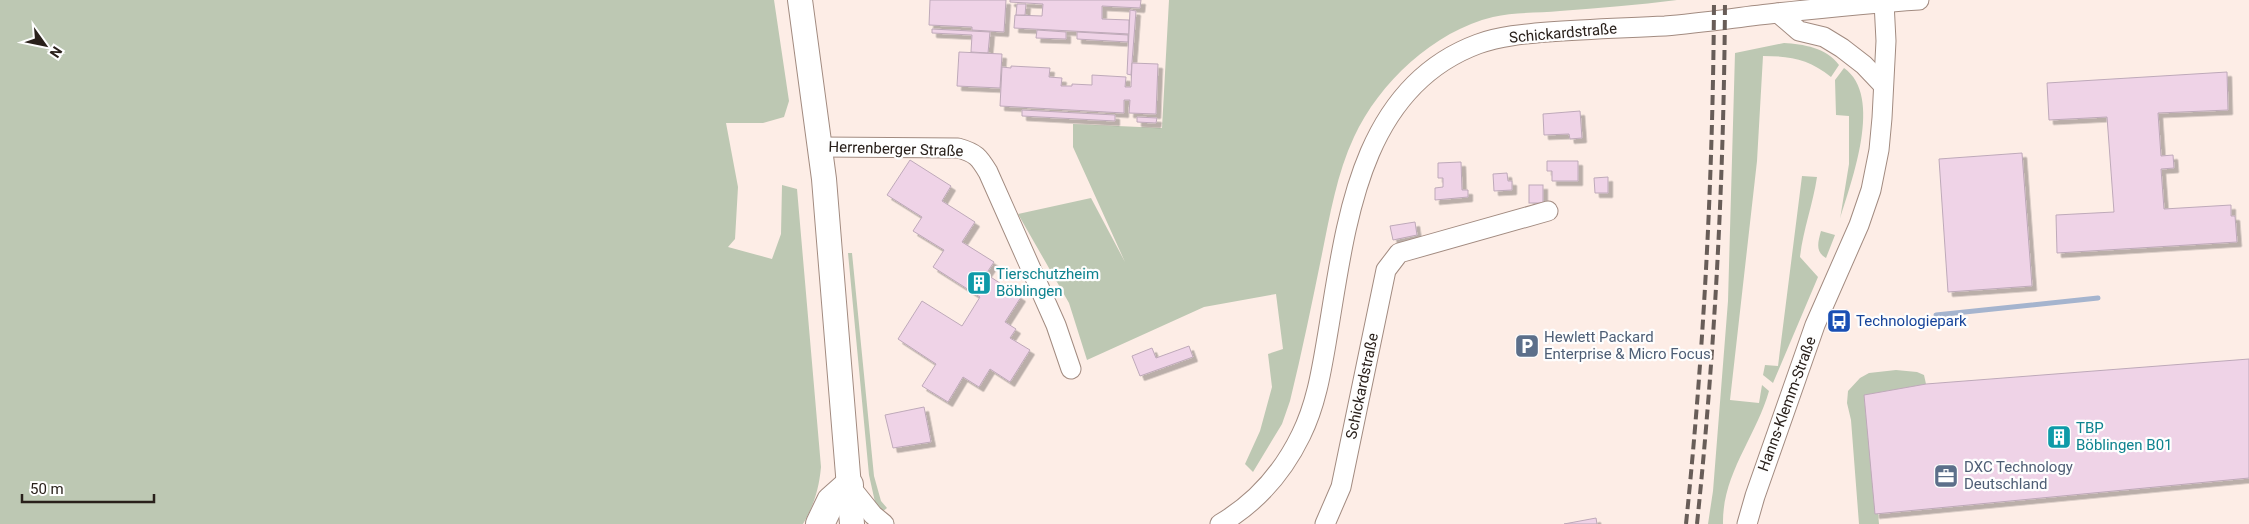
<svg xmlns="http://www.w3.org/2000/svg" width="2249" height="524" font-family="Roboto,sans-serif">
  <defs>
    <filter id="shadow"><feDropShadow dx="4.5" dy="4.5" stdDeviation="0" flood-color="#0004"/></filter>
  </defs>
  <rect width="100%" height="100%" fill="#fdede6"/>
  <g fill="#bdc8b3">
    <path d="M0,0H774L789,101L784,117L763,123H726L738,187L735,239L728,247L772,259L781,234L782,185L797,189L821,467C819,489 814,505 803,524H0Z"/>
    <path d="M1169,0H1677C1638,5 1599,8 1560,11C1539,13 1514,12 1493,17C1434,31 1379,83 1354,137C1337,173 1330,215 1322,254C1312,303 1302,352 1290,401L1282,424L1253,472L1245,464L1260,431L1272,387L1268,354L1283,349L1276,294L1204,307L1087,360L1069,303L1018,214L1091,198L1125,262L1073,147V124L1162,128Z"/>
    <path d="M1784,43C1803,44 1827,48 1839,65L1831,77C1809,59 1790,56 1763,56L1757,161L1730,400L1759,403L1762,385L1769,391C1756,437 1722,474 1723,524H1708L1713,491L1728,301L1735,53Z"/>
    <path d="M1844,68C1884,96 1851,182 1840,219L1849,164V116L1836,115L1835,80Z"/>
    <path d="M1802,176L1817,177C1813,204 1803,230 1800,257L1818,277L1773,383L1763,375L1765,365L1778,366Z"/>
    <path d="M1821,231L1835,235L1826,258C1815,252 1818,242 1821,231Z"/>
    <polygon points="848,253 852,253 874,476 881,501 887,508 882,512 875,502 869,475"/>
    <polygon points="1896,370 1917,372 1924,375 1926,384 1878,513 1879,524 1859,524 1851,420 1847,403 1848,391 1860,378 1869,373"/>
  </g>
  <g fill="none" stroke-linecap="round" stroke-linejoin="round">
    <polyline stroke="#a5b4ce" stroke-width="5" points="1936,315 2098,298"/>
  </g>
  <g fill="#efd3e7" stroke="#bea9b9" filter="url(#shadow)">
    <polygon points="930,0 1006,0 1004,32 972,30 972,27 929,25"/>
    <polygon points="1010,0 1141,0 1140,8 1102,6 1102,19 1129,20 1129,34 1014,28 1015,15 1042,16 1043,4 1010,2"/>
    <polygon points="1017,4 1026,4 1025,15 1016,15"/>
    <polygon points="1130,10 1136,11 1131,75 1127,74"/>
    <polygon points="932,29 990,32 988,53 971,52 972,35 932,33"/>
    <polygon points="1037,30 1066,32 1066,39 1036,38"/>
    <polygon points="1077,32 1128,35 1128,42 1077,39"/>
    <polygon points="959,52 1002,54 1000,88 957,86"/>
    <polygon points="1132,63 1158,64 1156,114 1129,113 1130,100 1124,100 1124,113 1000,106 1002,67 1011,68 1011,66 1050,68 1049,77 1062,78 1061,86 1072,86 1072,84 1092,85 1092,75 1126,77 1125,87 1131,87"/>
    <polygon points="2227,72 2228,110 2158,113 2161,156 2173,155 2174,168 2161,169 2164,209 2231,205 2231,216 2235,216 2237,242 2057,253 2056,215 2114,212 2107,117 2049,120 2047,83"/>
    <polygon points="1022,110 1115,115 1115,121 1022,116"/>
    <polygon points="1580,111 1582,138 1570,139 1569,134 1544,135 1543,114"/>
    <polygon points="1137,117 1157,118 1156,123 1137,122"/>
    <polygon points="2022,153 2032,286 1948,292 1939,159"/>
    <polygon points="910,160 951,186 942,201 975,222 962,242 994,262 986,274 1021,297 1005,322 1016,329 1010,338 1030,350 1010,382 990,369 979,387 963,377 948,402 922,386 936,364 898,339 922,301 962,326 980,297 933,267 944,250 913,231 922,217 887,195"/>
    <polygon points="1547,161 1578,161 1578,181 1552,181 1552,171 1547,171"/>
    <polygon points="1461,162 1462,190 1468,190 1468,197 1435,200 1435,188 1443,187 1443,178 1438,178 1438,163"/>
    <polygon points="1507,173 1508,181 1512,181 1512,190 1494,191 1493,174"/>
    <polygon points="1608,177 1608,193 1595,193 1594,178"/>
    <rect x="1529" y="185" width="14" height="18"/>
    <polygon points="1415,222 1417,235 1393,240 1390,226"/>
    <polygon points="1189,346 1193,357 1140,376 1132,356 1152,348 1156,358"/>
    <polygon points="2249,359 2249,478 1875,514 1864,395 1926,384"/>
    <polygon points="924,407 931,442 893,448 885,415"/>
    <polygon points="1596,518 1597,524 1564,524"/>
  </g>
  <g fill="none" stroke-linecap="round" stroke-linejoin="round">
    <defs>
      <g id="minor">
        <polyline points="1778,13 1799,31 1824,37 1842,48 1864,65 1883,85"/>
        <path d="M821,147L958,148C976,153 979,157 988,172L1056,325L1071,369"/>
        <polyline points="849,485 873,515 884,524"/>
        <path d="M1220,524C1256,503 1283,472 1301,435C1317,403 1322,367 1328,332C1346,225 1359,88 1478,44C1500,36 1524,34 1548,32C1587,29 1626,28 1665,26C1702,23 1740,17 1777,13C1824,8 1871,3 1919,0"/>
        <polyline points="1325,524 1341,487 1386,270 1399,253 1548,211"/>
        <polyline points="1747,524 1755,496 1815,325 1859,225 1871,190 1879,150 1882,118 1886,41 1884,2"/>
      </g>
      <polyline id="major" points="800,0 824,179 852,524"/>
      <polyline id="highway" points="820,524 831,501 849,485"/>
    </defs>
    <use href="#minor" stroke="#a28b80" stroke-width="21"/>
    <use href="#major" stroke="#a28b80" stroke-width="26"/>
    <use href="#highway" stroke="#a28b80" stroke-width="30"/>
    <use href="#minor" stroke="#fff" stroke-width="19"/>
    <use href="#major" stroke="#fff" stroke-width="24"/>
    <use href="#highway" stroke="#fff" stroke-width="28"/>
    <g stroke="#685d58" stroke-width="4" stroke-dasharray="10 5" stroke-linecap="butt">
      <path d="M1686,524C1704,350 1713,175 1714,0"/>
      <path d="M1697,524C1715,350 1724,175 1725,0"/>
    </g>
  </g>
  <defs>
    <symbol id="building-square" viewBox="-11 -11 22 22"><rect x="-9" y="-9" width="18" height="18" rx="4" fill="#0f9aa8" stroke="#fefefe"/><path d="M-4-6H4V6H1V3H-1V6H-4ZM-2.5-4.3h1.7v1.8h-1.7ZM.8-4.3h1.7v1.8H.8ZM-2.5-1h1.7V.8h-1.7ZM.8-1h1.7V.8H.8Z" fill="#fff"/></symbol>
    <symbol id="bus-square" viewBox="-11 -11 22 22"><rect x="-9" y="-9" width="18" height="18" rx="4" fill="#1a4fb4" stroke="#fefefe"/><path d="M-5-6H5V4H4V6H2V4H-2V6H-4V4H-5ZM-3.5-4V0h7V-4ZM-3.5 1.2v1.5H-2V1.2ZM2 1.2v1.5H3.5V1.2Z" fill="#fff"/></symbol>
    <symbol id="parking-square" viewBox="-11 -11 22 22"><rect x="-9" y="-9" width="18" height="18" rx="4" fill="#5c6f8a" stroke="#fefefe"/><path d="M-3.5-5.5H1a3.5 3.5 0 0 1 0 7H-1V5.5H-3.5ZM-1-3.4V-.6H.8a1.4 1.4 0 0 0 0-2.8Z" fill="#fff"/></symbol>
    <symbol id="office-square" viewBox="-11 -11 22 22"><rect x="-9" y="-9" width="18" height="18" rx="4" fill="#5c6f8a" stroke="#fefefe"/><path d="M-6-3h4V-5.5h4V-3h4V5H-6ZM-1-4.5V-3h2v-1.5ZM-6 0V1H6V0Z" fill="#fff"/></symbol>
  </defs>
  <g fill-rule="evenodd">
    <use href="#building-square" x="965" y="269" width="28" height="28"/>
    <use href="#bus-square" x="1825" y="307" width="28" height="28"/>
    <use href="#parking-square" x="1513" y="332" width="28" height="28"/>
    <use href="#building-square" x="2045" y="423" width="28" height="28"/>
    <use href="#office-square" x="1932" y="462" width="28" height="28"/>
  </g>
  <g text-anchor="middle" stroke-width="4.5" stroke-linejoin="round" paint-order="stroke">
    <g font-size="15" fill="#29201b" stroke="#fefefe">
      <text transform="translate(1563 33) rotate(-5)" y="5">Schickardstraße</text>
      <text transform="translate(896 149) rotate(2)" y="5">Herrenberger Straße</text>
      <text transform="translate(1362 386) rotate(-78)" y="5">Schickardstraße</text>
      <text transform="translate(1787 404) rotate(-70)" y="5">Hanns-Klemm-Straße</text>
    </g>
    <g font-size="15" fill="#0d838f" stroke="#fefefe" text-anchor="start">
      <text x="996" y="279">Tierschutzheim<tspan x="996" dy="17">Böblingen</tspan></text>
      <text x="2076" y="433">TBP<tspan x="2076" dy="17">Böblingen B01</tspan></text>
    </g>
    <g font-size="15" fill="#164399" stroke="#fefefe" text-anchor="start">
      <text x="1856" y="326">Technologiepark</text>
    </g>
    <g font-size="15" fill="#4e5e75" stroke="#fefefe" text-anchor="start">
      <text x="1544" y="342">Hewlett Packard<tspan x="1544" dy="17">Enterprise &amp; Micro Focus</tspan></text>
      <text x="1964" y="472">DXC Technology<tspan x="1964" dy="17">Deutschland</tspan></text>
    </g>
  </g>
  <g transform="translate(45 45) rotate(123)" stroke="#fefefe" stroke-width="4" paint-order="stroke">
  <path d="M0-4L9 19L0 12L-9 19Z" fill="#29201b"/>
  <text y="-8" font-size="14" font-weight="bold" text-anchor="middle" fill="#29201b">N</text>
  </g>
  <path d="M22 494v8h132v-8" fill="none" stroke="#29201b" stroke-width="2.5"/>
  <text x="30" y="494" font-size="15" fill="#29201b" stroke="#fefefe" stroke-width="4" paint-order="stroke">50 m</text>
</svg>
